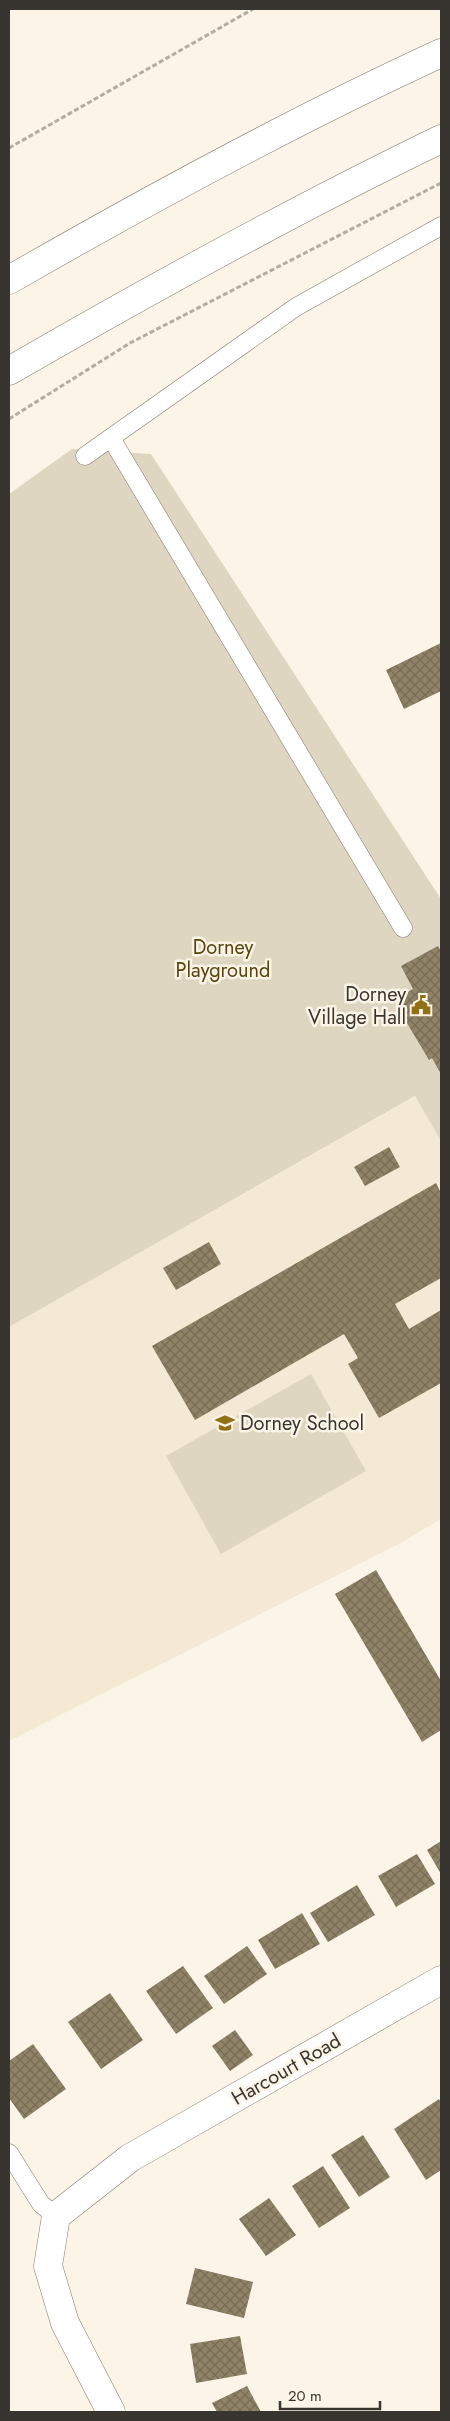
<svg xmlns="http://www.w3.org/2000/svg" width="450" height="2421" font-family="Jost,sans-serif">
  <defs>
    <pattern id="building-cross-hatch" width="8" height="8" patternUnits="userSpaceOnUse" patternTransform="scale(1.25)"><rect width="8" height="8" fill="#908367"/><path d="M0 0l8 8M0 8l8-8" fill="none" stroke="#776c55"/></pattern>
  </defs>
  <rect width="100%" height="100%" fill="#fcf5e7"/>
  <polygon fill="#f3e9d4" points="416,1096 441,1141 441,1519 397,1545 9,1741 9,1327"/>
  <g fill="#dfd6c1">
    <polygon points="72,449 151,454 441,899 441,1141 415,1096 9,1327 9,494"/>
    <polygon points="311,1374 366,1471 221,1554 166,1456"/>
  </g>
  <g fill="url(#building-cross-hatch)">
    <polygon points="441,643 441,691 404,709 386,670"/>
    <polygon points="438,946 441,952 441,1074 432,1058 429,1060 401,1013 405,1011 397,998 413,989 401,966"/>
    <polygon points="389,1147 400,1167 365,1186 354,1167"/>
    <polygon points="436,1183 441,1193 441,1278 395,1304 409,1329 441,1310 441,1383 379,1418 348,1364 358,1358 344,1334 195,1420 152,1346"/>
    <polygon points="209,1242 221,1264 176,1290 163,1268"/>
    <polygon points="376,1570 441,1681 441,1730 422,1742 335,1594"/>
    <polygon points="441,1841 441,1874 427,1850"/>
    <polygon points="417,1854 435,1884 396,1907 378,1876"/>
    <polygon points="357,1885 375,1915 328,1942 310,1913"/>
    <polygon points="302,1913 320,1944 275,1969 258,1940"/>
    <polygon points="247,1946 267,1974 224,2004 204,1976"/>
    <polygon points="183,1966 213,2008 176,2034 146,1991"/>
    <polygon points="110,1993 143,2040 101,2069 68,2022"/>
    <polygon points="235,2030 253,2055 230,2071 212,2046"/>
    <polygon points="33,2044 66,2089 24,2119 9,2098 9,2061"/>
    <polygon points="439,2099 441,2103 441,2170 426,2180 394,2129"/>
    <polygon points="363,2135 390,2177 359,2197 331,2155"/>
    <polygon points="323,2166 350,2208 319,2228 292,2186"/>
    <polygon points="269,2198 296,2235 266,2256 239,2219"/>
    <polygon points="195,2268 253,2282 244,2318 186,2304"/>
    <polygon points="240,2336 247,2374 196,2383 190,2344"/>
    <polygon points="247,2386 261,2412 217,2412 212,2403"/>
  </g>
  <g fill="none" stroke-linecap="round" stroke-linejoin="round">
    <defs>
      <g id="service">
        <polyline points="111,438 403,928"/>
        <polyline points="85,456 296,307 441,226"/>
        <polyline points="9,2153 41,2204 56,2216"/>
      </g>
      <polyline id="minor" points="111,2412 65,2323 48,2266 56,2216 130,2158 441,1980"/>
      <g id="motorway">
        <path d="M9,280C150,199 293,121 441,53"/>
        <path d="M9,371C151,289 294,210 441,139"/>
      </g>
    </defs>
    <use href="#service" stroke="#7f796c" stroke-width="19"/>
    <use href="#minor" stroke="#7f796c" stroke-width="29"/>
    <use href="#motorway" stroke="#7f796c" stroke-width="29"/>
    <g stroke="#b2ada2" stroke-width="3" stroke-dasharray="5 2.5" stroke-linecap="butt">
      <polyline points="9,148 253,9"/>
      <polyline points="9,419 130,343 441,183"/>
    </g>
    <use href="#service" stroke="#fff" stroke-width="18"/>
    <use href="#minor" stroke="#fff" stroke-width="28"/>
    <use href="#motorway" stroke="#fff" stroke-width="28"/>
  </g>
  <defs>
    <symbol id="civic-bare" viewBox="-9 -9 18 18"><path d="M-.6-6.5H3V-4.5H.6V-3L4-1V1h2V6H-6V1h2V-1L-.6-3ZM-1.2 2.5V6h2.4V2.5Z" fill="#927017" stroke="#fcf5e7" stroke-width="2.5" paint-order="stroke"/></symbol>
    <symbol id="school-bare" viewBox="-9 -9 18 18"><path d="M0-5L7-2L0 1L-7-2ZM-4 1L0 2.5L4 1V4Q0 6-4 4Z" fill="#927017" stroke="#fcf5e7" stroke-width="2.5" paint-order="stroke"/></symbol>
  </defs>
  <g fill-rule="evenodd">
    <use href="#civic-bare" x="407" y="991" width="28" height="28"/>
    <use href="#school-bare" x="211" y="1409" width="28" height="28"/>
  </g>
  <g text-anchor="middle" stroke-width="5" stroke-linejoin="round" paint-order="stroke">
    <g font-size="20" fill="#59440f" stroke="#fcf5e7">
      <text x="223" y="954">Dorney<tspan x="223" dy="23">Playground</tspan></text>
    </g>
    <g font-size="20" fill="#383530" stroke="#fcf5e7" text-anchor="end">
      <text x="406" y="1001">Dorney<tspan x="406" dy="23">Village Hall</tspan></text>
      <text x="240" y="1430" text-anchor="start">Dorney School</text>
    </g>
    <g font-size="20" fill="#383530" stroke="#fcf5e7">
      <text transform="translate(286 2069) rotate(-30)" y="7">Harcourt Road</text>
    </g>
  </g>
  <rect width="450" height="2421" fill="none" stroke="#383530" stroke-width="20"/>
  <path d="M280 2401v8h100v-8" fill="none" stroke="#383530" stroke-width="2.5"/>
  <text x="288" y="2401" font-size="15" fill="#383530" stroke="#fcf5e7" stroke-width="4" paint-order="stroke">20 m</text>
</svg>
